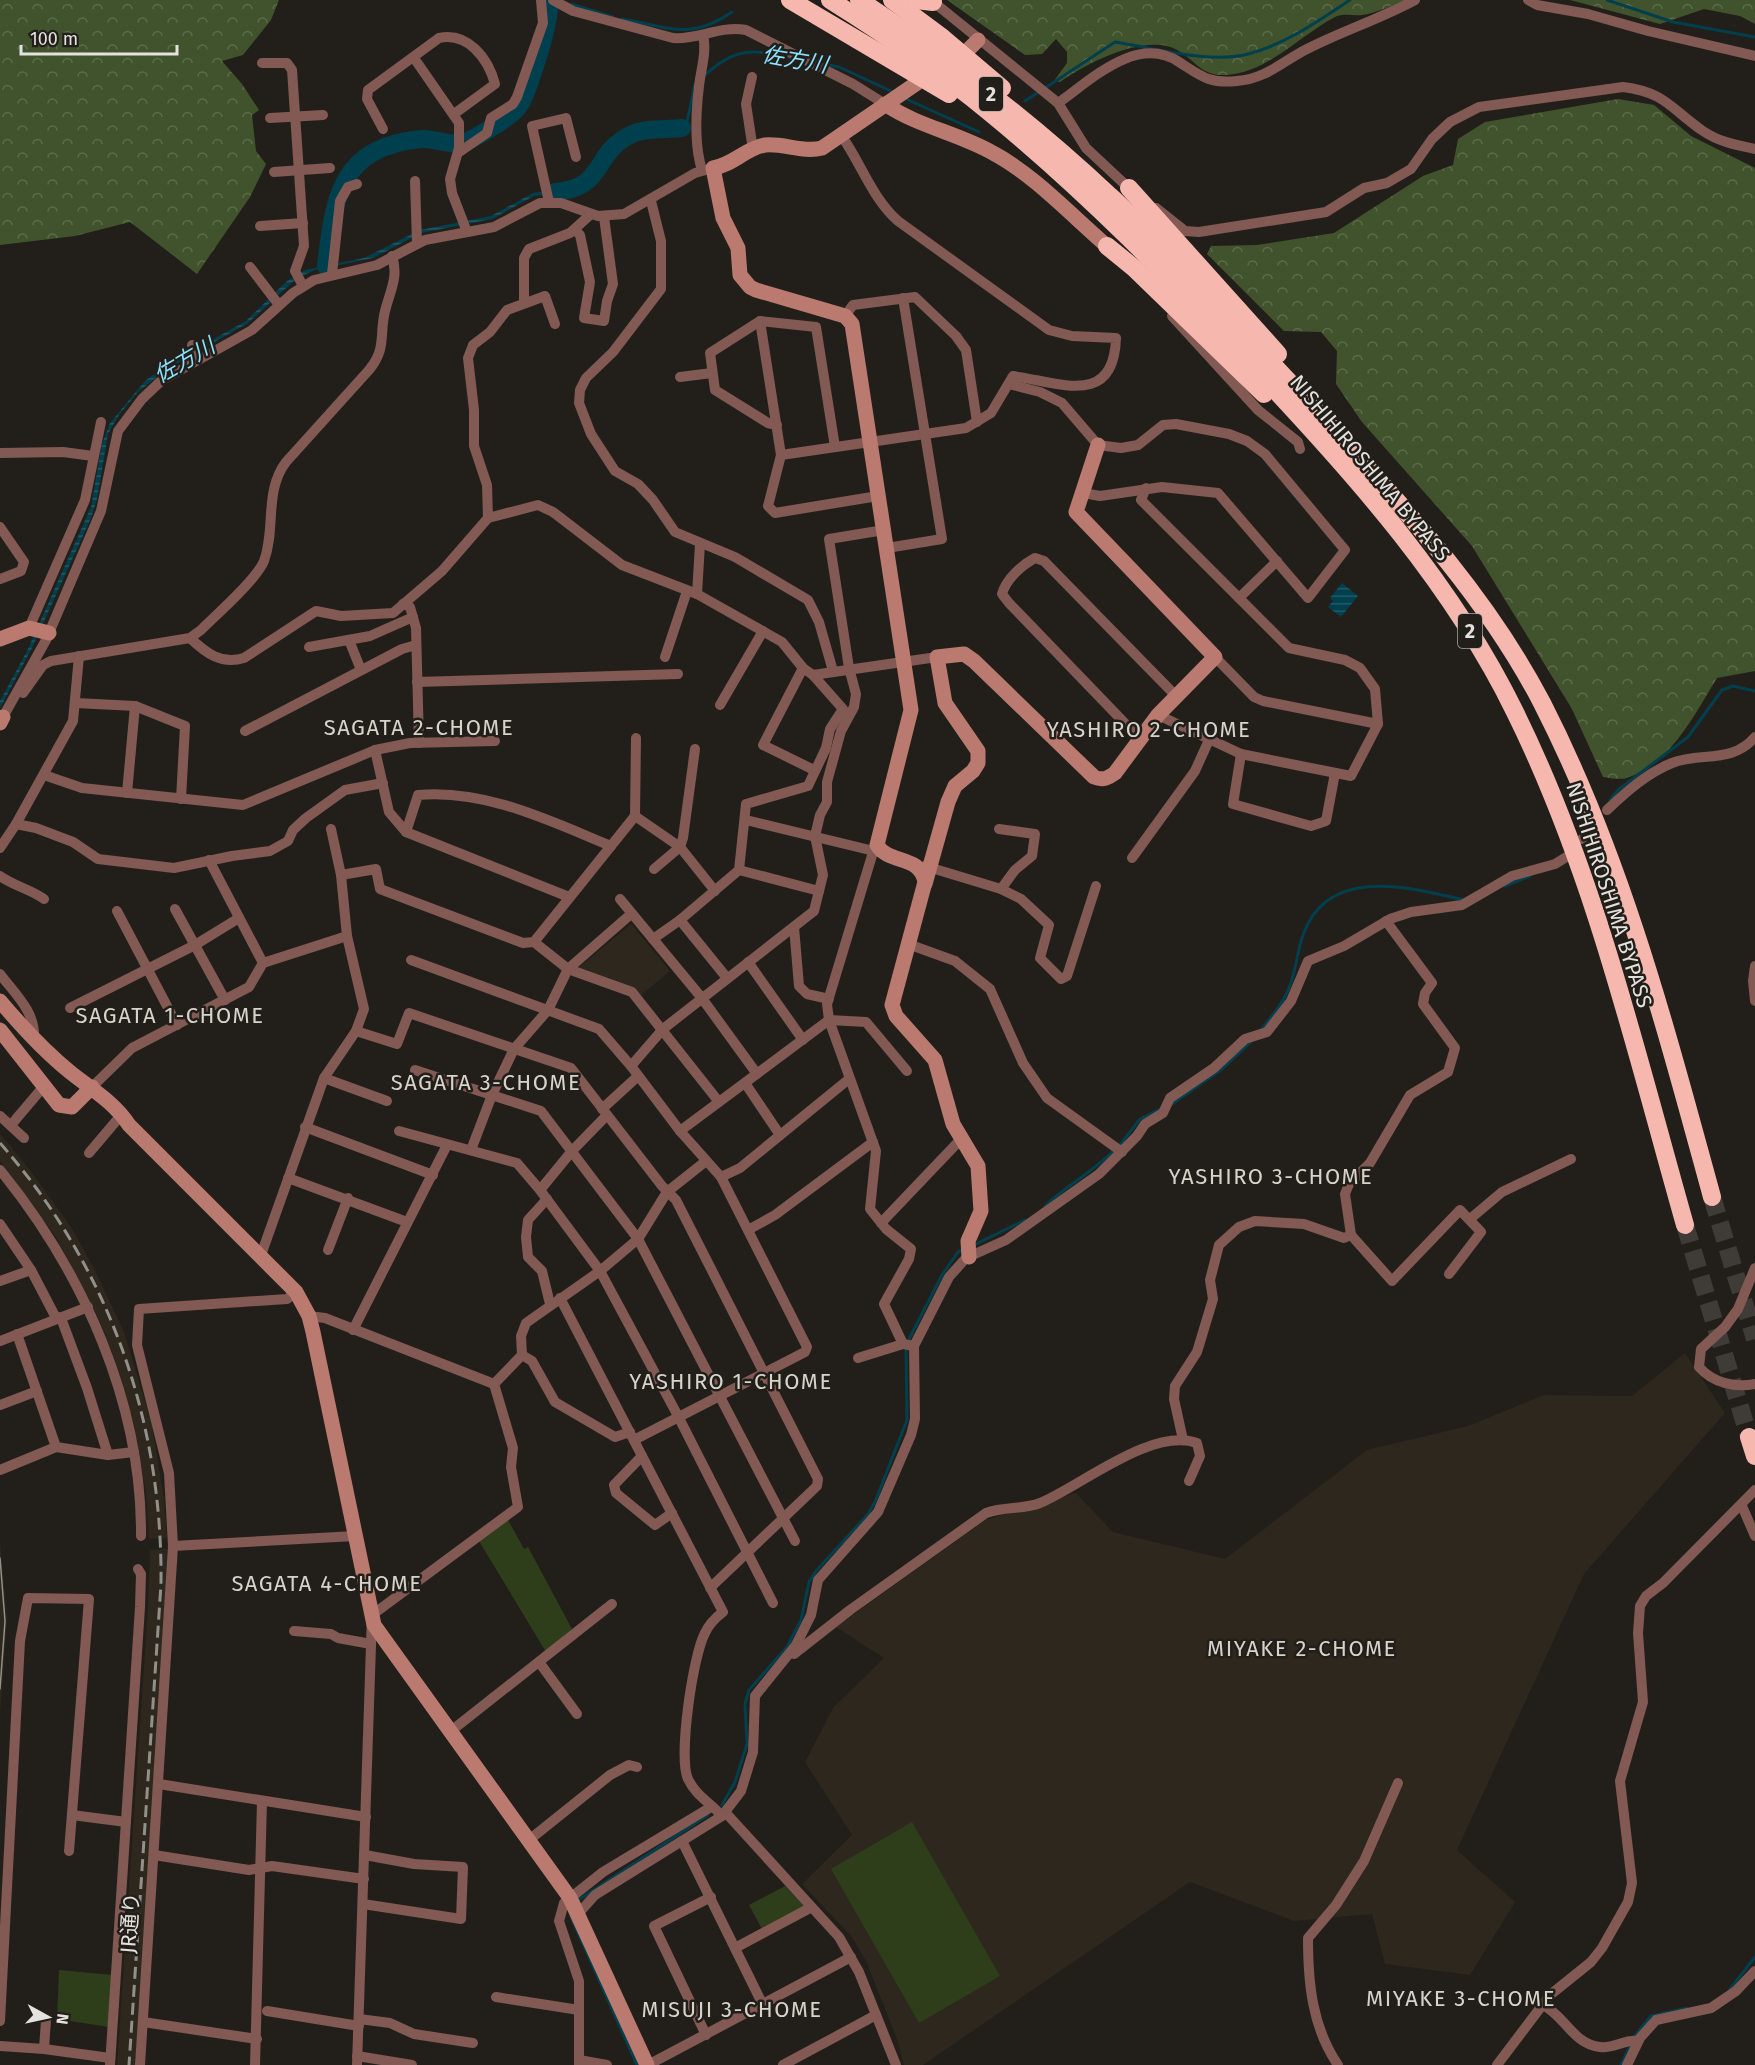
<svg xmlns="http://www.w3.org/2000/svg" width="1755" height="2065" font-family="'Fira Sans','Noto Sans JP',sans-serif">
  <defs>
    <pattern id="forest-crowns" width="20" height="18" patternUnits="userSpaceOnUse" patternTransform="scale(1.5)"><rect width="20" height="18" fill="#41532d"/><path d="M2 6a3 3 0 1 1 6 0M12 15a3 3 0 1 1 6 0" fill="none" stroke="#5c6b4b"/></pattern>
    <pattern id="water-rules" width="6" height="5" patternUnits="userSpaceOnUse" patternTransform="scale(1.5)"><rect width="6" height="5" fill="#003f4e"/><path d="M0 2.5h6" fill="none" stroke="#255a67"/></pattern>
  </defs>
  <rect width="100%" height="100%" fill="#221f1a"/>
  <g fill="#2d271d">
    <polygon points="631,924 670,971 640,996 578,968"/>
    <polygon points="0,1134 30,1170 71,1227 94,1268 124,1332 151,1421 163,1491 167,1538 149,1539 146,1493 134,1425 115,1360 98,1317 56,1237 0,1161"/>
    <polygon points="1685,1353 1725,1413 1584,1574 1457,1850 1515,1902 1470,1975 1385,1964 1372,1914 1294,1921 1190,1882 923,2065 904,2065 897,2039 866,1961 852,1937 802,1884 852,1835 805,1762 833,1708 884,1658 836,1627 985,1520 1076,1493 1113,1532 1225,1559 1367,1450 1468,1426 1544,1395 1632,1396"/>
    <polygon points="0,1540 7,1621 0,1713"/>
    <polygon points="167,1549 167,1585 135,2065 117,2065 148,1607 150,1550"/>
  </g>
  <g fill="url(#forest-crowns)">
    <polygon points="0,0 279,0 271,20 243,55 222,61 242,84 259,110 252,115 256,151 266,164 250,197 197,274 130,222 75,236 0,245"/>
    <path d="M947,0H1406C1392,5 1377,13 1362,15C1354,16 1343,13 1335,17C1300,35 1269,72 1226,75C1201,76 1197,62 1179,51C1148,31 1086,63 1060,82L1054,81L1067,63V52L1056,39L1042,54L1025,55Z"/>
    <polygon points="1570,0 1755,0 1755,24 1740,16 1704,9 1660,24"/>
    <path d="M1618,99L1654,105L1691,136L1755,168V671L1717,678C1694,715 1672,762 1627,778C1620,780 1610,778 1603,777L1572,709L1472,546L1362,422L1336,384L1337,351L1321,332L1284,331L1207,254L1211,246L1257,245L1334,233L1423,176L1453,165L1458,139L1485,122Z"/>
  </g>
  <g fill="#2e3e1a">
    <polygon points="508,1520 524,1549 528,1547 572,1629 546,1652 479,1541"/>
    <polygon points="912,1822 1000,1976 919,2023 831,1869"/>
    <polygon points="785,1886 805,1906 762,1929 749,1905"/>
    <polygon points="59,1970 113,1975 109,2027 57,2019"/>
  </g>
  <g fill="url(#water-rules)">
    <polygon points="570,189 571,192 534,196 492,219 421,233 373,258 315,270 297,278 248,323 167,369 138,392 119,415 108,434 97,499 91,518 31,650 0,708 0,701 28,649 91,507 102,444 110,423 145,381 165,366 246,321 287,281 305,270 364,258 420,230 491,216 533,193"/>
    <polygon points="1342,583 1358,596 1341,617 1328,607 1333,601 1330,598"/>
  </g>
  <g fill="none" stroke-linecap="round" stroke-linejoin="round">
    <g stroke="#003f4e" stroke-width="3">
      <polyline points="1607,0 1673,22 1755,37"/>
      <polyline points="571,4 613,17"/>
      <polyline points="549,15 556,8"/>
      <path d="M622,19C668,26 688,42 732,12"/>
      <polyline points="824,64 839,67 893,92"/>
      <path d="M704,76C735,47 752,49 791,58"/>
      <path d="M1045,88L1115,42C1153,48 1210,64 1248,54C1286,44 1318,21 1350,0"/>
      <polyline points="904,98 979,132"/>
      <polyline points="1025,101 1037,93"/>
      <polyline points="682,128 687,122 695,84"/>
      <polyline points="1610,800 1619,789 1688,737 1722,690 1733,686 1755,691"/>
      <polyline points="1505,886 1530,876"/>
      <path d="M1261,1030C1271,1017 1283,1004 1289,988C1296,971 1297,952 1303,935C1328,864 1411,888 1464,900"/>
      <polyline points="1172,1104 1222,1069 1253,1040"/>
      <polyline points="1119,1146 1140,1119 1160,1109"/>
      <path d="M1045,1206C1067,1185 1093,1172 1114,1150"/>
      <polyline points="974,1245 1025,1220"/>
      <polyline points="722,1805 735,1782 747,1744 745,1704 749,1690 787,1647 801,1620 809,1582 816,1571 868,1514 875,1502 907,1420 906,1350 910,1337 942,1275 958,1252 963,1250"/>
      <polyline points="577,1901 708,1815"/>
      <polyline points="571,1917 637,2065"/>
      <polyline points="1730,1989 1755,1957"/>
      <polyline points="1633,2038 1651,2016 1687,2008"/>
      <polyline points="1621,2065 1631,2044"/>
    </g>
    <g stroke="#003f4e" stroke-width="18">
      <path d="M555,192C606,188 592,154 630,135C646,127 665,130 682,128"/>
      <path d="M326,266C334,198 339,147 421,139C435,138 448,146 462,143C473,140 513,116 519,106C528,93 550,23 549,6"/>
    </g>
    <g stroke="#3f3c37" stroke-width="18" stroke-dasharray="18 9" stroke-linecap="butt">
      <polyline points="1712,1197 1755,1339"/>
      <polyline points="1685,1225 1749,1437"/>
    </g>
    <g stroke="#825953" stroke-width="10">
      <path d="M553,0L573,11L673,38C698,40 721,25 746,30L853,84L885,104"/>
      <polyline points="931,0 1058,103 1086,148 1131,190"/>
      <polyline points="1528,0 1537,5 1588,14 1648,31 1755,56"/>
      <polyline points="414,58 459,123 459,148 450,179 452,193 467,232"/>
      <polyline points="262,63 287,63 292,70 304,246 295,271 303,286"/>
      <polyline points="752,77 746,104 753,150"/>
      <path d="M1058,103C1091,80 1137,34 1179,62C1201,76 1209,84 1237,81C1266,79 1283,61 1307,49C1342,31 1380,19 1415,0"/>
      <polyline points="270,118 323,115"/>
      <path d="M383,129L367,99L368,90L439,38C468,32 488,58 495,84L454,114"/>
      <polyline points="458,153 487,133 491,118 513,104 517,97 543,23 541,0"/>
      <path d="M702,170C694,145 696,111 699,86C701,69 707,52 703,35"/>
      <polyline points="274,172 330,168"/>
      <polyline points="415,181 417,243"/>
      <polyline points="651,201 661,241 661,289 613,352 586,378 580,390 579,403 591,434 615,471 638,484 653,500 675,532 735,557 808,600 819,622 833,671"/>
      <polyline points="549,202 532,126 566,118 576,157"/>
      <path d="M1156,208L1185,231L1199,232L1326,212L1364,188L1387,183L1411,169L1432,139L1450,122L1479,107L1623,87C1665,92 1671,109 1703,131C1719,142 1736,145 1755,149"/>
      <polyline points="260,226 303,223"/>
      <polyline points="575,230 580,235 590,282 584,318 604,321 607,301 613,284 604,217"/>
      <polyline points="250,267 279,305"/>
      <polyline points="332,274 340,201 348,187 357,184"/>
      <polyline points="524,302 524,258 529,249 570,233 590,215"/>
      <polyline points="845,316 853,305 915,297 956,336 966,350 977,422"/>
      <polyline points="1172,316 1258,410 1298,442 1300,449"/>
      <polyline points="760,321 781,455 768,506 775,513 878,496"/>
      <polyline points="192,345 199,360"/>
      <polyline points="680,377 712,373"/>
      <polyline points="1009,384 1040,392 1062,403 1098,445 1121,448 1138,445 1163,425 1176,424 1229,434 1247,441 1265,454 1345,550 1308,598 1218,493 1162,487 1100,496 1083,493"/>
      <polyline points="777,425 768,423 715,390 710,353 760,321 816,327 835,447"/>
      <polyline points="0,453 63,452 93,456"/>
      <path d="M781,455L966,428L991,413L1013,376C1061,383 1114,407 1116,338L1072,336L1049,330L898,221C872,198 861,163 841,135"/>
      <polyline points="1146,488 1141,500 1289,648 1345,660 1360,668 1375,689 1378,724 1351,776 1241,754 1158,715"/>
      <polyline points="488,518 487,485 474,446 474,410 468,358 473,345 490,332 507,310 545,296 555,324"/>
      <polyline points="0,527 24,562 21,571 0,579"/>
      <polyline points="887,548 942,539 903,298"/>
      <polyline points="697,594 700,544"/>
      <polyline points="1239,598 1277,561"/>
      <polyline points="403,604 410,607 416,628 419,743"/>
      <polyline points="29,628 85,500 101,422"/>
      <path d="M190,638C206,653 221,665 244,658L316,611L341,616L393,613L442,571L488,518L538,505L553,512L622,565L697,594L782,642L803,668L813,675L843,709L830,729L826,748L808,786L746,804L739,870L680,920L653,939"/>
      <polyline points="349,640 361,670"/>
      <polyline points="309,647 370,636 413,617"/>
      <polyline points="665,657 687,591"/>
      <polyline points="1215,657 1254,697 1263,701 1378,724"/>
      <polyline points="803,668 763,745 814,770"/>
      <polyline points="813,675 937,657"/>
      <polyline points="417,682 678,674"/>
      <path d="M23,693L43,665L51,661L190,638L201,630C216,615 257,579 264,561C276,528 264,491 286,462L369,370C387,348 379,335 385,311C390,291 399,277 392,256"/>
      <polyline points="76,703 135,706 185,726 181,799"/>
      <polyline points="720,705 763,631"/>
      <polyline points="3,717 46,640 101,511 118,431 142,399 161,381 252,330 293,293 314,280 377,265 425,240 494,227 540,203 561,203 598,216 624,214 695,173 713,168"/>
      <polyline points="245,731 402,649 416,645"/>
      <path d="M1140,739L1009,603L1002,594C1006,579 1022,565 1035,558L1044,561L1176,696"/>
      <polyline points="375,750 389,812 406,832 569,897"/>
      <polyline points="1241,754 1233,804 1311,826 1326,821 1335,773"/>
      <polyline points="44,775 82,788 243,805 375,750 410,743 495,741"/>
      <polyline points="127,793 135,706"/>
      <path d="M1607,810C1626,792 1647,773 1672,763C1701,752 1732,764 1755,737"/>
      <polyline points="635,816 680,847 715,891"/>
      <polyline points="746,820 878,852"/>
      <polyline points="16,824 36,828 73,842 98,859 174,868 232,856 270,851 288,841 293,830 306,818 345,790 383,783"/>
      <polyline points="999,829 1035,834 1032,856 1015,870 1001,889"/>
      <path d="M406,832L418,795C486,789 550,821 611,846"/>
      <polyline points="877,839 827,1004 829,1020 876,1151 870,1209 886,1229 911,1249 909,1259 884,1304 903,1344 914,1346"/>
      <polyline points="1582,839 1592,828"/>
      <polyline points="0,848 16,824 73,721 79,656"/>
      <polyline points="1132,858 1195,771 1209,740"/>
      <polyline points="209,860 263,963"/>
      <polyline points="925,866 1001,889 1021,899 1049,925 1040,958 1061,979 1067,976 1096,886"/>
      <polyline points="654,869 680,847 683,838 695,749"/>
      <polyline points="739,870 819,891"/>
      <polyline points="341,875 376,869 380,889 523,943 534,942 635,816 636,738"/>
      <path d="M0,876C14,886 30,889 44,899"/>
      <polyline points="620,899 701,997 757,1074"/>
      <polyline points="175,909 225,1000"/>
      <polyline points="117,911 177,1025"/>
      <polyline points="680,920 727,978"/>
      <polyline points="794,927 799,986 807,994 829,999"/>
      <polyline points="534,942 568,969 632,992 719,1102"/>
      <polyline points="908,944 955,961 990,989 1023,1063 1047,1098 1122,1152"/>
      <polyline points="411,960 599,1029 631,1066 680,1131 721,1177 807,1347 805,1352 634,1440"/>
      <polyline points="748,962 803,1040"/>
      <polyline points="1755,966 1753,981 1755,1001"/>
      <path d="M0,974C15,994 36,1012 34,1039"/>
      <polyline points="70,1008 195,945 239,918"/>
      <polyline points="356,1031 397,1044 409,1013 571,1068 662,1186 676,1200 818,1479 817,1486 710,1588"/>
      <polyline points="631,1066 663,1029 814,911 823,875 815,836 820,815 827,802 827,782 841,731 854,707 856,694 849,668 829,539 884,530"/>
      <polyline points="415,1070 541,1111 638,1239 795,1541"/>
      <polyline points="324,1078 387,1101"/>
      <polyline points="745,1083 780,1135"/>
      <polyline points="92,1087 132,1048 249,987 263,963 347,936"/>
      <polyline points="602,1109 637,1077"/>
      <polyline points="0,1116 24,1138"/>
      <polyline points="11,1125 44,1086"/>
      <polyline points="305,1127 433,1175"/>
      <polyline points="399,1131 517,1163 540,1190 600,1271 678,1416 773,1603"/>
      <polyline points="680,1131 829,1020 866,1022 907,1071"/>
      <polyline points="471,1150 492,1095 514,1049 548,1010 568,969 631,914"/>
      <polyline points="89,1153 122,1114"/>
      <path d="M0,1170C83,1272 142,1403 141,1536"/>
      <polyline points="721,1177 740,1168 849,1079"/>
      <polyline points="288,1178 407,1222"/>
      <polyline points="540,1190 572,1151 607,1115"/>
      <polyline points="547,1199 528,1220 526,1237 528,1257 542,1271 550,1304"/>
      <polyline points="1470,1219 1502,1192 1571,1159"/>
      <polyline points="881,1223 962,1138"/>
      <polyline points="0,1224 31,1270 55,1316 61,1318 87,1388 108,1455"/>
      <polyline points="748,1230 775,1215 873,1142"/>
      <polyline points="1351,1235 1392,1281 1460,1210 1481,1232 1449,1274"/>
      <polyline points="328,1250 348,1198"/>
      <polyline points="261,1255 324,1078 356,1031 364,1009 347,936 341,875 331,829"/>
      <path d="M1755,1268L1738,1309L1725,1327L1701,1349L1699,1367C1713,1383 1735,1388 1755,1384"/>
      <polyline points="0,1281 31,1270"/>
      <path d="M560,1298L723,1612C715,1618 709,1624 705,1633C693,1655 678,1757 688,1779C696,1796 711,1803 722,1816"/>
      <polyline points="309,1316 325,1318 494,1384 522,1355 521,1336 526,1323 600,1271 638,1239 667,1192 706,1161"/>
      <polyline points="353,1330 447,1145"/>
      <polyline points="17,1334 56,1447"/>
      <polyline points="0,1341 88,1307"/>
      <polyline points="522,1355 532,1361 555,1402 615,1437 630,1432"/>
      <polyline points="858,1358 903,1344"/>
      <polyline points="0,1405 37,1391"/>
      <polyline points="1183,1440 1174,1399 1175,1386 1197,1352 1213,1299 1210,1280 1219,1245 1239,1227 1255,1221 1304,1224 1344,1238 1351,1235 1345,1194 1349,1184 1370,1163 1410,1095 1448,1072 1455,1048 1423,1004 1425,993 1432,983 1386,921"/>
      <polyline points="642,1456 614,1485 616,1493 655,1525 672,1513"/>
      <polyline points="0,1470 56,1447 108,1455 134,1452"/>
      <polyline points="1742,1506 1755,1536"/>
      <polyline points="173,1546 355,1536"/>
      <polyline points="294,1631 331,1634 338,1638 371,1644"/>
      <path d="M794,1654L850,1610L986,1513C1005,1506 1022,1510 1040,1503C1081,1486 1151,1427 1197,1443L1200,1456L1189,1481"/>
      <polyline points="539,1662 577,1714"/>
      <polyline points="451,1731 612,1604"/>
      <polyline points="159,1784 366,1817"/>
      <polyline points="726,1813 839,1937 859,1972 896,2065"/>
      <polyline points="72,1815 126,1822"/>
      <polyline points="529,1840 610,1775 629,1765 637,1767"/>
      <polyline points="682,1841 763,2005"/>
      <polyline points="154,1855 249,1870 272,1866 364,1879"/>
      <polyline points="363,1904 461,1919 463,1867 414,1864 365,1855"/>
      <polyline points="578,1914 595,1895 722,1816 741,1791 753,1752 755,1696 796,1645 811,1615 818,1580 878,1512 911,1435 915,1419 914,1346 949,1277 966,1258 1006,1240 1099,1174 1137,1136 1145,1124 1163,1113 1170,1098 1214,1068 1245,1039 1267,1032 1291,1001 1308,961 1344,946 1390,919 1411,912 1462,905 1512,876 1555,864 1568,856"/>
      <polyline points="735,1948 810,1908"/>
      <polyline points="496,1997 579,2010"/>
      <path d="M1543,2005C1565,2016 1573,2044 1600,2047C1614,2049 1624,2039 1638,2041"/>
      <polyline points="267,2011 359,2026"/>
      <polyline points="359,2019 390,2023 414,2034 473,2043"/>
      <polyline points="0,2021 20,1641 28,1598 89,1599 69,1851"/>
      <polyline points="143,2022 257,2039"/>
      <polyline points="706,2035 654,1926 711,1897"/>
      <polyline points="0,2046 44,2049 110,2058"/>
      <polyline points="44,2049 46,2020"/>
      <polyline points="357,2056 412,2065"/>
      <polyline points="579,2060 607,2065"/>
      <polyline points="110,2065 140,1607 141,1574 138,1569"/>
      <polyline points="140,2065 173,1546 169,1473 137,1345 139,1309 287,1299 296,1292"/>
      <polyline points="255,2065 262,1801"/>
      <polyline points="357,2065 372,1615 518,1507 511,1467 513,1448 494,1384"/>
      <polyline points="579,2065 579,1981 559,1921 564,1903 603,1872 711,1807"/>
      <polyline points="648,2065 851,1957"/>
      <polyline points="783,2065 876,2015"/>
      <path d="M1338,2065C1312,2027 1308,1983 1308,1938L1336,1905L1364,1861L1398,1783"/>
      <polyline points="1497,2065 1550,1995 1591,1962 1602,1948 1628,1902 1632,1883 1620,1781 1643,1702 1638,1633 1640,1606 1646,1596 1663,1583 1755,1490"/>
      <polyline points="1627,2065 1640,2038 1656,2020 1711,2008 1736,1991 1755,1971"/>
    </g>
    <g stroke="#bb7a70" stroke-width="15">
      <polyline points="968,50 978,40"/>
      <path d="M917,83L822,148C803,153 784,143 765,145C746,148 733,165 713,168L723,218L738,248L740,275L750,287L756,290L845,316L852,324L911,710L877,845C889,865 920,854 925,882L892,1005L896,1016L935,1060L953,1124L978,1166L981,1211L968,1241L969,1257"/>
      <path d="M885,104C919,127 958,133 993,153C1033,174 1072,216 1107,246"/>
      <polyline points="0,639 29,628 49,633"/>
      <polyline points="0,723 3,717"/>
      <path d="M925,884L948,802L955,786L973,771L978,763V751L945,703L937,657L964,654L974,661L1094,777C1103,781 1108,778 1115,773L1158,715L1215,657L1076,512L1098,445"/>
      <path d="M0,1001C22,1027 44,1051 70,1072C91,1089 114,1102 129,1125L296,1292L309,1316L313,1332L374,1625L570,1898L647,2065"/>
      <polyline points="0,1030 59,1105 72,1107 92,1087"/>
    </g>
    <g stroke="#f5b7ae" stroke-width="18">
      <polyline points="790,0 949,94"/>
      <path d="M830,0C884,34 938,70 988,111C1086,191 1174,281 1260,374C1357,477 1453,585 1515,712C1595,874 1636,1053 1685,1225"/>
      <path d="M859,0C948,58 1032,123 1110,196C1138,221 1163,250 1189,277C1235,325 1281,372 1325,421C1405,509 1487,597 1542,703C1622,859 1666,1029 1712,1197"/>
      <polyline points="892,0 943,38 1002,88"/>
      <polyline points="916,0 933,2"/>
      <polyline points="1129,188 1278,354"/>
      <polyline points="1107,246 1134,268 1264,394"/>
      <polyline points="1749,1437 1755,1456"/>
    </g>
    <polyline stroke="#92908b" stroke-width="1.5" points="0,1558 5,1621 0,1689"/>
    <path stroke="#92908b" stroke-width="3" stroke-dasharray="12 6" stroke-linecap="butt" d="M0,1143C108,1266 163,1420 161,1584L129,2065"/>
  </g>
  <g text-anchor="middle" stroke-width="5" stroke-linejoin="round" paint-order="stroke">
    <g fill="#221f1a" stroke="#aaa8a3" stroke-width="1.5">
      <rect x="979" y="77" width="24" height="34" rx="4.5"/>
      <rect x="1458" y="614" width="24" height="34" rx="4.5"/>
    </g>
    <g font-size="20" font-weight="bold" fill="#e4e2de">
      <text x="991" y="101">2</text>
      <text x="1470" y="638">2</text>
    </g>
    <g font-size="21" fill="#e4e2de" stroke="#221f1a">
      <text transform="translate(1370 468) rotate(50)" y="7">NISHIHIROSHIMA BYPASS</text>
      <text transform="translate(1609 895) rotate(72)" y="7">NISHIHIROSHIMA BYPASS</text>
      <text transform="translate(130 1923) rotate(-86)" y="7">JR通り</text>
    </g>
    <g font-size="22" font-style="italic" fill="#8ae2fd" stroke="#221f1a">
      <text transform="translate(795 59) rotate(10)" y="8">佐方川</text>
      <text transform="translate(184 360) rotate(-30)" y="8">佐方川</text>
    </g>
    <g font-size="22" letter-spacing="1.5" fill="#d7d3cc" stroke="#221f1a">
      <text x="419" y="735">SAGATA 2-CHOME</text>
      <text x="1149" y="737">YASHIRO 2-CHOME</text>
      <text x="170" y="1023">SAGATA 1-CHOME</text>
      <text x="486" y="1090">SAGATA 3-CHOME</text>
      <text x="1271" y="1184">YASHIRO 3-CHOME</text>
      <text x="731" y="1389">YASHIRO 1-CHOME</text>
      <text x="327" y="1591">SAGATA 4-CHOME</text>
      <text x="1302" y="1656">MIYAKE 2-CHOME</text>
      <text x="1461" y="2006">MIYAKE 3-CHOME</text>
      <text x="732" y="2017">MISUJI 3-CHOME</text>
    </g>
  </g>
  <g transform="translate(48 2017) rotate(98)" stroke="#221f1a" stroke-width="4.5" paint-order="stroke">
  <path d="M0-4.5L10 22L0 15L-10 22Z" fill="#e4e2de"/>
  <text y="-9" font-size="16" font-weight="bold" text-anchor="middle" fill="#e4e2de">N</text>
  </g>
  <path d="M21 45v9h156v-9" fill="none" stroke="#e4e2de" stroke-width="3"/>
  <text x="30" y="45" font-size="18" fill="#e4e2de" stroke="#221f1a" stroke-width="4.5" paint-order="stroke">100 m</text>
</svg>
